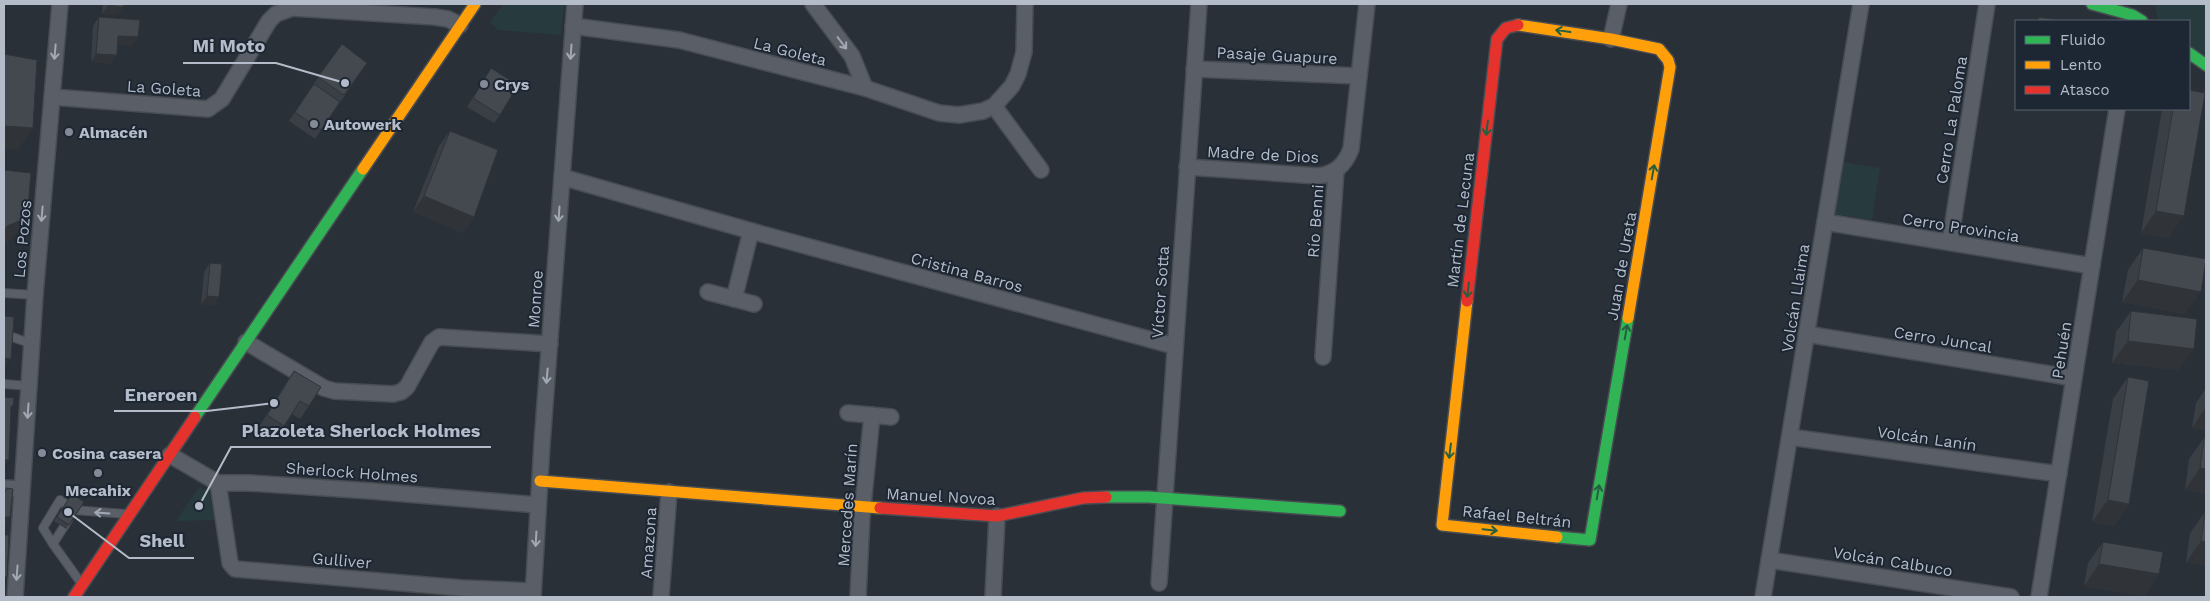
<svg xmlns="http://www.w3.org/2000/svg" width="2210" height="601" font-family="'Work Sans',sans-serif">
  <rect width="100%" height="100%" fill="#2a3038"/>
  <g fill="#273a3e">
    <polygon points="503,4 564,4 561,35 498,30 490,23"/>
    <polygon points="2155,4 2206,4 2206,56 2189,44 2189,21 2158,21"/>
    <polygon points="1843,162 1880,168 1872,220 1834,214"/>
    <polygon points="199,487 209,492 215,520 176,521"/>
  </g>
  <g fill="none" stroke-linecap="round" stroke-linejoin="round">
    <defs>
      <g id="lane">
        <polyline points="4,293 35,295"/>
        <polyline points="4,334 32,344"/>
        <polyline points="4,384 29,386"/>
        <polyline points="68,520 53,544 43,528 60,500 74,510 126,514"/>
        <polyline points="53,544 81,583"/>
      </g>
      <g id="street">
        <polyline points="813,4 852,56 865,88"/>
        <polyline points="573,26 679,40 865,88 939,113 959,115 983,111 994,106 1012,86 1018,74 1024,52 1025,4"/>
        <polyline points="1611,39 1619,4"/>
        <polyline points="1194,69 1359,76"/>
        <polyline points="52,97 208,109 222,99 269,21 276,14 292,8 435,17 448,19 460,25"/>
        <polyline points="994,106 1041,170"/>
        <path d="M1187,167L1318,176C1335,174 1345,165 1351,149L1367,4"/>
        <polyline points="562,177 751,231 1174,346"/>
        <polyline points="1825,222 2092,266"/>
        <polyline points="1950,242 1987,4"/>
        <polyline points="708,292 754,304"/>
        <polyline points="734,299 751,231"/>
        <polyline points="1806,334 2074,378"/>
        <polyline points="246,342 324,388 334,391 393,394 401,392 407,387 432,342 439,337 550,344"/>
        <polyline points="1323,357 1336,170"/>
        <polyline points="848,413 891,417"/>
        <polyline points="1790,437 2059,474"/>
        <polyline points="170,455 218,483 250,483 371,491 538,505"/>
        <polyline points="218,483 230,563 235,569 462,588 533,591"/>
        <polyline points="4,488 22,489"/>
        <polyline points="1769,560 2011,597"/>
        <polyline points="1159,583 1199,4"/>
        <polyline points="15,597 35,295 60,4"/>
        <polyline points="533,597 542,444 575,4"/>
        <polyline points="661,597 669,492"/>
        <polyline points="858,597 862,516 872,415"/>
        <polyline points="993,597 997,516"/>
        <polyline points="1763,597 1861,4"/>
        <polyline points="2039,597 2117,109"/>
      </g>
      <g id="fast">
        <polyline points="2092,4 2132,15 2142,21"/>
        <polyline points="2189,53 2206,65"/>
        <polyline points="195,417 363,169"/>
        <polyline points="1106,497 1148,497 1340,511"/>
        <polyline points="1557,537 1590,540 1628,318"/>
      </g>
      <g id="slow">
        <polyline points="1518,25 1611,39 1659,49 1668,60 1670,67 1628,318"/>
        <polyline points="363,169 475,4"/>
        <polyline points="1467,301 1442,525 1557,537"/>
        <polyline points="540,481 880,508"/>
      </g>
      <g id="jam">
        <polyline points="1467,301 1497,39 1506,28 1518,25"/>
        <polyline points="880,508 997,516 1083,498 1106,497"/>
        <polyline points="74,597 195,417"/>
      </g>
    </defs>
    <use href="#lane" stroke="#484c53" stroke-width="10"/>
    <use href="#street" stroke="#484c53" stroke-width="18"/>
    <use href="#fast" stroke="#484c53" stroke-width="14"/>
    <use href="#slow" stroke="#484c53" stroke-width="14"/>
    <use href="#jam" stroke="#484c53" stroke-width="14"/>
    <use href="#lane" stroke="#5a5e66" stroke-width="8"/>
    <use href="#street" stroke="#5a5e66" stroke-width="15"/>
    <use href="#fast" stroke="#30b455" stroke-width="11"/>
    <use href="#slow" stroke="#ff9f0a" stroke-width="11"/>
    <use href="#jam" stroke="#e5322d" stroke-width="11"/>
  </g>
  <g fill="#3a3f45">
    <polygon points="103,4 124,4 123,7 117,15 102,14"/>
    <polygon points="99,17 132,46 118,44 111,64 91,62 93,26"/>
    <polygon points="342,44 367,63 315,139 289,121 310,89"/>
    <polygon points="491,68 500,115 494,123 467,107"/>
    <polygon points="2162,109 2189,109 2169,238 2141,233"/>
    <polygon points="450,131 474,217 463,233 413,212 439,146"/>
    <polygon points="2143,248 2185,314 2122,302 2128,270"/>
    <polygon points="210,263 219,297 213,305 201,304 204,272"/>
    <polygon points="2131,311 2178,370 2112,363 2116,332"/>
    <polygon points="294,371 309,406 300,419 292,414 276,438 259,427 286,383"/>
    <polygon points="2128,377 2129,504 2114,526 2092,522 2113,399"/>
    <polygon points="2206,388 2206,430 2192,428 2196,403"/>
    <polygon points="2204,438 2206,493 2185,490 2189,459"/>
    <polygon points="72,494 84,502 66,529 54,521"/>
    <polygon points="2205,512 2206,512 2206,565 2186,563 2190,533"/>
    <polygon points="2103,542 2159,574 2144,596 2084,586 2088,563"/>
  </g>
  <g fill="#303338">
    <polygon points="131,4 147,4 146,5"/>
    <polygon points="108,5 123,7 117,15 102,14"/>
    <polygon points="118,36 138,37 132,46 113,44"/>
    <polygon points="96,54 117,55 111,64 91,62"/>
    <polygon points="4,126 33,128 18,150 4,149"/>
    <polygon points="424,196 474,217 463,233 413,212"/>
    <polygon points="2156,211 2184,216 2169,238 2141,233"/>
    <polygon points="27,218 12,239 4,243 4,230 7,226"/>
    <polygon points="2138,280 2201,292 2185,314 2122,302"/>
    <polygon points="207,296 219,297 213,305 201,304"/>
    <polygon points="2128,341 2194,349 2178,370 2112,363"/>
    <polygon points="4,358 11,359 4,370"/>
    <polygon points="2206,407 2206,430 2192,428"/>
    <polygon points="4,460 9,460 4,468"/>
    <polygon points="2200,468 2206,469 2206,493 2185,490"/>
    <polygon points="2108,500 2129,504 2114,526 2092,522"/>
    <polygon points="5,517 10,517 4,526"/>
    <polygon points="2201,541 2206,542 2206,565 2186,563"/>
    <polygon points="2099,564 2159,574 2144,596 2084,586"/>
  </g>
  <g fill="#444950" stroke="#303338">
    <polygon points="108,4 124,4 123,7 108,5"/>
    <polygon points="99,17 140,20 138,37 118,36 117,55 96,54"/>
    <polygon points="2039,17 2065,21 2038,21"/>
    <polygon points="342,44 367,63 344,95 318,77"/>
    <polygon points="4,54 37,60 33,128 4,126"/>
    <polygon points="491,68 518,85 500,115 473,98"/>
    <polygon points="314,84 340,102 321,130 295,112"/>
    <polygon points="2189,90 2205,93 2184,216 2156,211 2173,109 2189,109"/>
    <polygon points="450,131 498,150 474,217 424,196"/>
    <polygon points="4,170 31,173 27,218 7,226 4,233"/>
    <polygon points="2143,248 2206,259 2201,292 2138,280"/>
    <polygon points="210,263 222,264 219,297 207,296"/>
    <polygon points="2131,311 2197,319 2194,349 2128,341"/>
    <polygon points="4,316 14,317 11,359 4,358"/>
    <polygon points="294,371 321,387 309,406 300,401 284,426 267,415"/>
    <polygon points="2128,377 2149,381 2129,504 2108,500"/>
    <polygon points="4,397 14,398 13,406 11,406 9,460 4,460"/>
    <polygon points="2204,438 2206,438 2206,469 2200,468"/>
    <polygon points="6,488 13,489 10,517 5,517 4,535 9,535 7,577 4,577 4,491 6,491"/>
    <polygon points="72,494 84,502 69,525 57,517"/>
    <polygon points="2205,512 2206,512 2206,542 2201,541"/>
    <polygon points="2103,542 2163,552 2159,574 2099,564"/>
  </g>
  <defs><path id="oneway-shaft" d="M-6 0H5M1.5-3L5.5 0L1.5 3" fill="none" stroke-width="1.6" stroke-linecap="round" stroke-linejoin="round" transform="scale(1.25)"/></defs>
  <g stroke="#255f41">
    <use href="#oneway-shaft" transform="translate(1563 31) rotate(-172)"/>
    <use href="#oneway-shaft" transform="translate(1487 128) rotate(97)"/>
    <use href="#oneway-shaft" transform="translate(1653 172) rotate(-80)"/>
    <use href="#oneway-shaft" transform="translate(1468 290) rotate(97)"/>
    <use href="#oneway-shaft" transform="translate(1626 332) rotate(-80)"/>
    <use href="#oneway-shaft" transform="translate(1450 451) rotate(97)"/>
    <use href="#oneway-shaft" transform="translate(1598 492) rotate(-80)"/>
    <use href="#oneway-shaft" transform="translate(1490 530) rotate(6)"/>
  </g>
  <g stroke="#a2a9b5">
    <use href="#oneway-shaft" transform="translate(842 43) rotate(53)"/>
    <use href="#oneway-shaft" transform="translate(55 52) rotate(95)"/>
    <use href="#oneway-shaft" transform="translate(571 52) rotate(94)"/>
    <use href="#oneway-shaft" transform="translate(42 214) rotate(95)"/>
    <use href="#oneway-shaft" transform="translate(559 214) rotate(94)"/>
    <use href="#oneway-shaft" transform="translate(547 376) rotate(95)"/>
    <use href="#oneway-shaft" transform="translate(28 411) rotate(94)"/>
    <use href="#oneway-shaft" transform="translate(102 513) rotate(-176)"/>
    <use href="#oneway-shaft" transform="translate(536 539) rotate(93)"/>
    <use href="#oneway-shaft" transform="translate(17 573) rotate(94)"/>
  </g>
  <g fill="#848b96" stroke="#1d2633" stroke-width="2">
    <circle cx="484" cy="84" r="5"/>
    <circle cx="314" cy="124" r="5"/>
    <circle cx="69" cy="132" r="5"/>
    <circle cx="42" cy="453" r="5"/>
    <circle cx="98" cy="473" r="5"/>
  </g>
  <g text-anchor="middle" stroke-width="4" stroke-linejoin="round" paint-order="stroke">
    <g font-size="16" fill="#b4bcc9" stroke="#1d2633">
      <text transform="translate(790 51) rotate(14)" y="6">La Goleta</text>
      <text transform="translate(1277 55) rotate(3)" y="6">Pasaje Guapure</text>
      <text transform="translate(164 88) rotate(4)" y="6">La Goleta</text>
      <text transform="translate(1951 120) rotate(-81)" y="6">Cerro La Paloma</text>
      <text transform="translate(1263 154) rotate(3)" y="6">Madre de Dios</text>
      <text transform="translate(1460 220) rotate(-83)" y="6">Martín de Lecuna</text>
      <text transform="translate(1315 221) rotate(-86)" y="6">Río Benni</text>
      <text transform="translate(1961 227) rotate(9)" y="6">Cerro Provincia</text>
      <text transform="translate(22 239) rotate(-85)" y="6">Los Pozos</text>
      <text transform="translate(1621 266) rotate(-80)" y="6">Juan de Ureta</text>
      <text transform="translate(967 272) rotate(15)" y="6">Cristina Barros</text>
      <text transform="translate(1160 292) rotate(-86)" y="6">Víctor Sotta</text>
      <text transform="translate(1795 298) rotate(-81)" y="6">Volcán Llaima</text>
      <text transform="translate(535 299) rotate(-86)" y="6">Monroe</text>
      <text transform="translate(1943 339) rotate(9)" y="6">Cerro Juncal</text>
      <text transform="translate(2061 350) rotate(-81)" y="6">Pehuén</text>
      <text transform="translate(1927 438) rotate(8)" y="6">Volcán Lanín</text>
      <text transform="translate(352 472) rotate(4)" y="6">Sherlock Holmes</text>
      <text transform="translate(941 496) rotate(3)" y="6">Manuel Novoa</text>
      <text transform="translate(847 505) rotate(-86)" y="6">Mercedes Marín</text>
      <text transform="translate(1517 516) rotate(6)" y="6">Rafael Beltrán</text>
      <text transform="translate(648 543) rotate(-86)" y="6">Amazona</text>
      <text transform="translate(342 560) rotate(5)" y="6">Gulliver</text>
      <text transform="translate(1893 561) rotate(9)" y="6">Volcán Calbuco</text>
    </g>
    <g font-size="16" font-weight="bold" fill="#b4bcc9" stroke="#1d2633" text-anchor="start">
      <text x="494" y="90">Crys</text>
      <text x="324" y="130">Autowerk</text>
      <text x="79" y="138">Almacén</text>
      <text x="52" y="459">Cosina casera</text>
      <text x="98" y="496" text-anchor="middle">Mecahix</text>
    </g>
  </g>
  <path fill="none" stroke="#b4bcc9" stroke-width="2" d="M345 83L276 63H183M274 403L207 411H114M199 506L231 447H491M68 512L129 558H194"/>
  <g fill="#b4bcc9" stroke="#1d2633" stroke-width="2">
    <circle cx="345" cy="83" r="5"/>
    <circle cx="274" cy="403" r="5"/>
    <circle cx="199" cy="506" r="5"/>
    <circle cx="68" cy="512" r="5"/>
  </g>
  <g font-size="18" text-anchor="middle" font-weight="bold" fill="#b4bcc9" stroke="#1d2633" stroke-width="4" stroke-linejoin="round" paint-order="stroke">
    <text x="229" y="52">Mi Moto</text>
    <text x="161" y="401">Eneroen</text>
    <text x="361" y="437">Plazoleta Sherlock Holmes</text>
    <text x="162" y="547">Shell</text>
  </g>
  <rect width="2210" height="601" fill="none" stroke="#b4bcc9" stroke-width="10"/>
  <rect x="2015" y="20" width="175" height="90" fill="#1d2633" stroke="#59626f"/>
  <rect x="2025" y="36" width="25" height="8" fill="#30b455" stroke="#59626f"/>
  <text x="2060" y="45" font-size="15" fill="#b4bcc9">Fluido</text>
  <rect x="2025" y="61" width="25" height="8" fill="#ff9f0a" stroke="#59626f"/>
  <text x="2060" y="70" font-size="15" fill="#b4bcc9">Lento</text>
  <rect x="2025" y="86" width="25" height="8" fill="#e5322d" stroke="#59626f"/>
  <text x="2060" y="95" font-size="15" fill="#b4bcc9">Atasco</text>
</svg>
